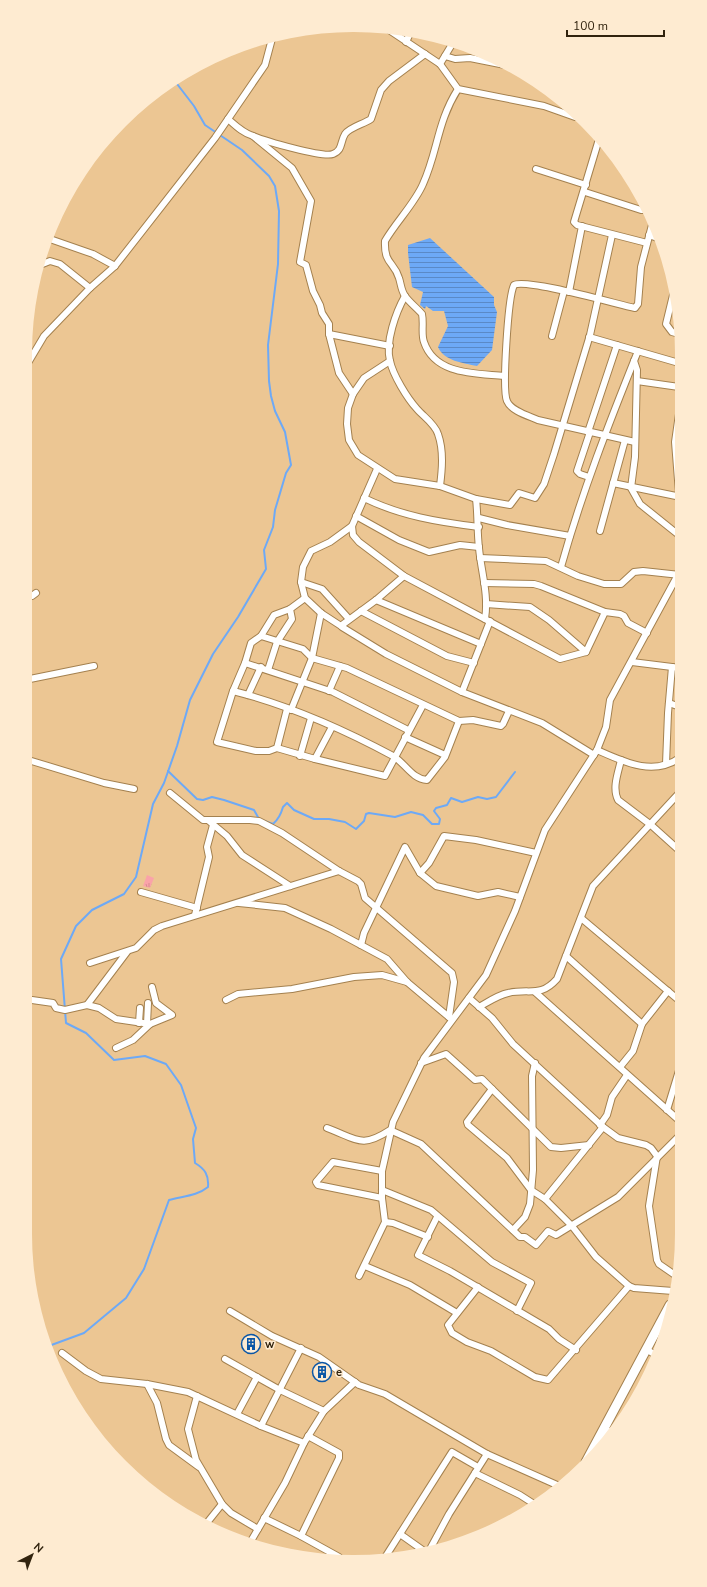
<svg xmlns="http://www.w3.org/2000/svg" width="707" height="1587" font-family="'Nunito Sans',sans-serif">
  <defs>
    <pattern id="grass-tufts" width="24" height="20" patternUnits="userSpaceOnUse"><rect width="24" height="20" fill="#faa3a9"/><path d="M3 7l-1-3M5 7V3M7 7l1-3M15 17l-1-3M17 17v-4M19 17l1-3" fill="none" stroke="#d78c90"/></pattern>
    <pattern id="water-rules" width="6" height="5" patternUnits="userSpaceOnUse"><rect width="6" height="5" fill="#6da9f6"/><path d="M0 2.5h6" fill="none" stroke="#5a89c6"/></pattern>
  </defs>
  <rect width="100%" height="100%" fill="#ecc693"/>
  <polygon fill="url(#grass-tufts)" points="147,875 154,878 150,888 143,886"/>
  <path fill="url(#water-rules)" d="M430,238L494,297V305L497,312L492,350L477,366C463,363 444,361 438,347L448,326L444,311H433L426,306L425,309L420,305L423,292L412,287L408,253V245Z"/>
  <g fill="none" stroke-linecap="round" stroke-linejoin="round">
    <g stroke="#6da9f6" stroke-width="2">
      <path d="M168,771L197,799L203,800L212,797L224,800L254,810L259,819L273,824C279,819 281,814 283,807L287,803L294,810L314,819H329L345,822L356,829L364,821L366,814L369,813L395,817L411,812L423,815L432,824H439L440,819L434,811L436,808L447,805L451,798L462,802L478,797L487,799L496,797L515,772"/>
      <path d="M46,1347L84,1333L126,1298L144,1269L169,1200C183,1196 197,1196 208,1187C209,1175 205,1169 195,1163L193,1139L196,1128L181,1085L166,1064L145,1056L114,1060L86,1033L66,1023L61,959L76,926L92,910L124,894L136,877L153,804L164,783L177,746L190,700L213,654L238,617L266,569L264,550L273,527L275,510L286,473L291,465L285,432L275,411L271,396L269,381L268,345L278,264L279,211L275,186L269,176L242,150L205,125L194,106L174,80"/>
    </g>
    <defs>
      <g id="street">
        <polyline points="386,28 440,64 458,89 544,106 575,117"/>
        <polyline points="406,42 411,31"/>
        <polyline points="445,56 455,59 470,58 505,65"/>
        <polyline points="440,64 454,41"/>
        <path d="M458,89C437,122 438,151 423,184C415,203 396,222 385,241C384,265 394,261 399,278C401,284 401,290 405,296C409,302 417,308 422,314C424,323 421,334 424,342C435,375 475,373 504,376"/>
        <path d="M228,119C236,126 243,133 253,136C265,141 323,158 333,154C343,150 340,142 345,134C350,127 364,124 371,119L381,90L389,81L425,54"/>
        <polyline points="253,136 292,168 311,201 300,262 306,265 313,291 320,305 322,313 329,324 329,334 339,373 353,394"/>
        <polyline points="599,139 574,222 577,225 647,243"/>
        <polyline points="536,169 586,185"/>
        <polyline points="585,192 641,210 647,210"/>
        <polyline points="649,235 660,239"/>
        <polyline points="47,238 93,254 115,266"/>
        <polyline points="40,265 50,261 60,264 90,288"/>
        <polyline points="674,291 666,324 672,332 679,334"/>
        <polyline points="569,292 582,226"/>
        <path d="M405,296C396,312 385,342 390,361C393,375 407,398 417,409C424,417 435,424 438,434C444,451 442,470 440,486"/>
        <polyline points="329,334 390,346"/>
        <polyline points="552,336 564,291"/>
        <polyline points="589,337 679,363"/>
        <polyline points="390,361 364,378 353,394 348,408 347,424 349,440 358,455 395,479 440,486 476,499 510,505 519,493 535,498 544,484 554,454 590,335 612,235"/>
        <polyline points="634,361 637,370 635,457 631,488 640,504 680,536"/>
        <polyline points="25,368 44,336 90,288 115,266 215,138 265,65 273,35"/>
        <polyline points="637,381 679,387"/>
        <polyline points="588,432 617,345"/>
        <path d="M635,442L538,420C529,416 511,411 507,401C502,390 508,297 514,285C526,278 616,304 635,308L638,304L641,267L653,221"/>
        <polyline points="377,469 352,526 353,535 359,542 404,576 560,659 586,652 605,612"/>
        <polyline points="589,477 580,474 577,471 590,432"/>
        <polyline points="613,483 676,496 679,493 675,442 679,414"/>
        <path d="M364,498C401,516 438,522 479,527"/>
        <path d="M476,499C478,515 477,531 479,548C481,571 489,595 485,619"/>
        <polyline points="356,516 399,540 429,552 460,545 479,547"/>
        <polyline points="479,518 507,525 570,536"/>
        <polyline points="600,531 625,440"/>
        <polyline points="480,558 546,561 578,576 604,584 621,584 634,572 643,571 680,575"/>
        <path d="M561,567C582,492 609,423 638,351"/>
        <polyline points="404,576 376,600 342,625 342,627 386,654 462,692 542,723 594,755"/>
        <polyline points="301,582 322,589 349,619"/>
        <polyline points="484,583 534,584 541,586 605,612 620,614 624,616 628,623 647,633"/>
        <polyline points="25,594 32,596 36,593"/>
        <polyline points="376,600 481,644"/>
        <polyline points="486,604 530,607 549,620 586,652"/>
        <polyline points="290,609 274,615 261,636 303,649 312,658 347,668 459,721 473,720 501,726 503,724 509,711"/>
        <polyline points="361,611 447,656 474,663"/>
        <polyline points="341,626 321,613 305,598 301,582 303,567 311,551 330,542 352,526"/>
        <polyline points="632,662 680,668"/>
        <polyline points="245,663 251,643 261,636"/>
        <polyline points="268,670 277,642 292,619 290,609 305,598"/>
        <polyline points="25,680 94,666"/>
        <polyline points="233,691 217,742 256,751 269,751 277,748 315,759 332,727"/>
        <polyline points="329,691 340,666"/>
        <polyline points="462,692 490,621"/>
        <polyline points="248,695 261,667"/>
        <polyline points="669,703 680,707"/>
        <polyline points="291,710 312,658 321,613"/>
        <path d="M408,730L333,692L245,663L233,691C288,705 343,729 393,756C405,763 412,779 427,780L445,757L459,721"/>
        <polyline points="405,737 445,755"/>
        <polyline points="277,748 287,709"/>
        <path d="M597,750C624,762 654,777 681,757"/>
        <polyline points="300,756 311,718"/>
        <polyline points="25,759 104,783 134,789"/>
        <polyline points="315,759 385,776 423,705"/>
        <path d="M621,760C618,773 612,788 618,800L651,825L681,852"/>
        <polyline points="666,764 668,713 672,667"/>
        <polyline points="170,793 203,820 250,820 259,821 282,833 339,871 358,881 361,884 365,898 452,973 454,982 449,1017"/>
        <polyline points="209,821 227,836 242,855 290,886"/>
        <polyline points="420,873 429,863 444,836 476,840 536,853"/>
        <polyline points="141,892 197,908"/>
        <polyline points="239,903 285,908 331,929 387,959 407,982 450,1018"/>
        <polyline points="195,915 209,857 207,847 213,825"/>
        <polyline points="581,918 681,1002"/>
        <polyline points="361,945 364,933 405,847 420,873 436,886 478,896 498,892 520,897"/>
        <polyline points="566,956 642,1024"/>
        <polyline points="90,963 136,948 154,930 162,926 339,871"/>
        <polyline points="535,992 682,1123"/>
        <polyline points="469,998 492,1018 513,1044 603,1127 618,1138 646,1145 651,1148 657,1156 649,1206 657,1260 659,1264 675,1275"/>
        <polyline points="25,999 53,1003 56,1008 65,1010 87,1005 127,952"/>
        <polyline points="226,1000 238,994 292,989 354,977 382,975 407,982"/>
        <polyline points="87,1005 99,1008 116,1019 150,1024 133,1040 116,1048"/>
        <path d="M479,1007C488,1002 498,995 508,993C530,988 540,998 557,979L593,886L681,791"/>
        <polyline points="139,1023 140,1008"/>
        <polyline points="147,1024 148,1003"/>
        <polyline points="150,1024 172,1015 156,1003 152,987"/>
        <polyline points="421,1063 446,1054 475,1080 482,1079 551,1147 561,1148 589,1145"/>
        <polyline points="620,1067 633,1051 642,1024 668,991"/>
        <polyline points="492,1089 467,1122 468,1125 507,1158 531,1190 545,1199 572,1226 596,1257 629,1286 634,1288 673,1291"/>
        <polyline points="667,1110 681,1064"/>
        <polyline points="600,1125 607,1115 612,1097 627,1075"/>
        <path d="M327,1128C357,1139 361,1149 390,1130L421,1144L520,1237H525L536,1245L548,1231L556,1235L618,1197L682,1133"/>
        <polyline points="382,1171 333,1162 316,1182 318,1185 382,1198"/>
        <polyline points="382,1190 431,1210 492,1262 531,1283 517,1311"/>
        <polyline points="545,1199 603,1127"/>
        <polyline points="437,1217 418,1255 450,1271 549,1329 559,1339 576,1350"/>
        <polyline points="385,1222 393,1223 428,1237"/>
        <polyline points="513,1230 525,1217 530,1204 533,1170 532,1076 535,1063"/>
        <polyline points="365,1266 410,1285 457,1313"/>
        <polyline points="359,1276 385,1222 382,1198 382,1171 393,1122 424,1058 486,975 515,911 545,830 597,750 606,727 610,700 680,571"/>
        <polyline points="478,1287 448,1325 452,1333 467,1342 491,1351 535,1377 548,1380 629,1286"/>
        <polyline points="230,1311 272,1336 319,1357 359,1385 385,1394 487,1454 557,1485"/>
        <polyline points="646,1349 657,1356"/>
        <polyline points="62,1353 86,1371 101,1379 147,1384 188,1392 261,1426 304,1443"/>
        <polyline points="225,1359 280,1390 324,1411"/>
        <polyline points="147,1384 157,1403 166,1439 169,1445 199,1467"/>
        <polyline points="197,1396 188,1429 196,1460 222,1504 231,1513 258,1529"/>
        <polyline points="237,1414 257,1377"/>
        <polyline points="261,1426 301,1348"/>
        <polyline points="603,1430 614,1432"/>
        <polyline points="475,1473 520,1495 534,1504"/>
        <polyline points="264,1518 301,1536 339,1557"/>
        <polyline points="206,1524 222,1504"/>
        <polyline points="400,1534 424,1551 429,1551 449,1514 487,1454"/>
        <polyline points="301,1536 339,1458 339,1453 308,1436"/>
        <polyline points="251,1541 285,1483 304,1443 324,1411 355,1382"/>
        <polyline points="384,1559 452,1452 478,1467"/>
      </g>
      <polyline id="secondary" points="586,1462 670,1305"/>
    </defs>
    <use href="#street" stroke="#a4814f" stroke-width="8"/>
    <use href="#secondary" stroke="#a4814f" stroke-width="11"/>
    <use href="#street" stroke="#fff" stroke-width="6"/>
    <use href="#secondary" stroke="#fff" stroke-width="9"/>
  </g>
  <defs>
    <symbol id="building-ring" viewBox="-11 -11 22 22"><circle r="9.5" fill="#feebd1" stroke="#0c57a6" stroke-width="1.5"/><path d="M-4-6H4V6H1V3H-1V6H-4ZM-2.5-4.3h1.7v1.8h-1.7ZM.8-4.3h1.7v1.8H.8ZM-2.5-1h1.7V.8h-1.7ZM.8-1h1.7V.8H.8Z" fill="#0c57a6"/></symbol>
  </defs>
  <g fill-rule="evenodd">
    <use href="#building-ring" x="240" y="1333" width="22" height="22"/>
    <use href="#building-ring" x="311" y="1361" width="22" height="22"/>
  </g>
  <g text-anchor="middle" stroke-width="3" stroke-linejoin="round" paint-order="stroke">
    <g font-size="11" font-weight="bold" fill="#31230e" stroke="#feebd1" text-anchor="start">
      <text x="265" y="1348">w</text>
      <text x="336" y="1376">e</text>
    </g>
  </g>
  <path d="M0 0H707V1587H0ZM353 32H354A321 321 0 0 1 675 353V1234A321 321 0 0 1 354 1555H353A321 321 0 0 1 32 1234V353A321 321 0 0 1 353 32Z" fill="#feebd1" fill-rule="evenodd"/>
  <g transform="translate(32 1555) rotate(42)" stroke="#feebd1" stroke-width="3" paint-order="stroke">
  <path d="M0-3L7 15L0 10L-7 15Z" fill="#31230e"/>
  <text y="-6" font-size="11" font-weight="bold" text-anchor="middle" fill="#31230e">N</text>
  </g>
  <path d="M567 30v6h97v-6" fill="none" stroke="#31230e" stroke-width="2"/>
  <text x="573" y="30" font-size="12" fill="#31230e" stroke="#feebd1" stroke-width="3" paint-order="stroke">100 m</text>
</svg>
